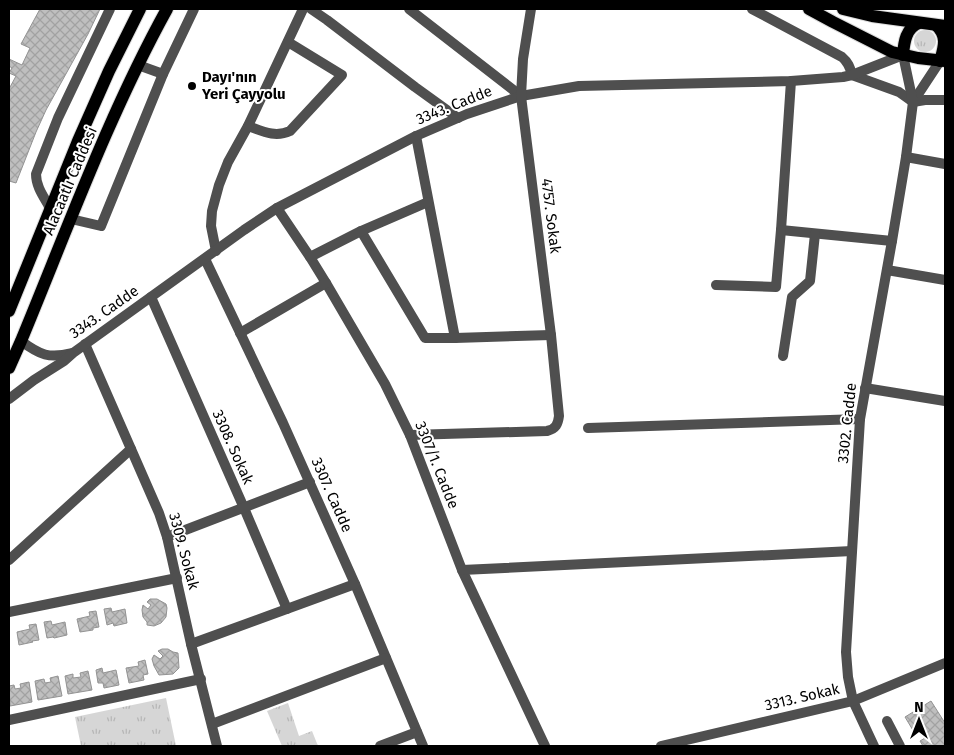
<svg xmlns="http://www.w3.org/2000/svg" width="954" height="755" font-family="'Fira Sans',sans-serif">
  <defs>
    <pattern id="grass-tufts" width="24" height="20" patternUnits="userSpaceOnUse" patternTransform="scale(1.25)"><rect width="24" height="20" fill="#d6d6d6"/><path d="M3 7l-1-3M5 7V3M7 7l1-3M15 17l-1-3M17 17v-4M19 17l1-3" fill="none" stroke="#b6b6b6"/></pattern>
    <pattern id="building-cross-hatch" width="8" height="8" patternUnits="userSpaceOnUse" patternTransform="scale(1.25)"><rect width="8" height="8" fill="#bfbfbf"/><path d="M0 0l8 8M0 8l8-8" fill="none" stroke="#a2a2a2"/></pattern>
  </defs>
  <rect width="100%" height="100%" fill="#fff"/>
  <g fill="url(#grass-tufts)">
    <circle cx="925" cy="41" r="11"/>
    <polygon points="166,698 176,746 81,746 75,717"/>
    <polygon points="288,703 299,736 312,731 318,746 282,746 267,711"/>
  </g>
  <g fill="url(#building-cross-hatch)" stroke="#939393">
    <polygon points="40,9 100,9 88,34 46,110 36,132 16,183 9,181 9,89 16,76 9,73 12,68 9,66 9,59 22,65 30,48 21,44"/>
    <polygon points="150,599 157,599 166,604 167,608 166,617 161,623 154,626 147,625 147,622 143,617 142,610 143,605 148,609 151,605 147,602"/>
    <polygon points="111,608 112,612 125,609 127,623 114,626 113,623 107,625 104,609"/>
    <polygon points="96,611 99,627 93,628 93,630 80,632 77,619 90,616 89,612"/>
    <polygon points="51,621 52,625 65,622 67,635 54,638 53,637 47,638 44,622"/>
    <polygon points="36,624 39,640 32,641 33,642 19,645 17,632 30,629 29,625"/>
    <polygon points="162,649 168,649 173,652 178,653 179,668 173,674 159,675 154,666 152,659 154,655 160,659 163,656 158,651"/>
    <polygon points="145,660 148,674 143,675 144,680 129,683 126,668 139,666 138,662"/>
    <polygon points="102,668 103,673 116,670 119,685 104,688 103,683 98,683 96,670"/>
    <polygon points="88,671 92,690 68,694 65,676 73,674 73,678 81,677 80,673"/>
    <polygon points="58,676 62,696 38,700 35,681 44,679 45,683 51,682 50,678"/>
    <polygon points="29,682 32,702 10,706 9,686 14,685 15,689 21,688 20,684"/>
    <polygon points="931,701 945,723 945,745 944,746 923,746 920,741 925,738 919,729 914,732 905,717"/>
  </g>
  <g fill="none" stroke-linecap="round" stroke-linejoin="round">
    <defs>
      <g id="major">
        <polyline points="809,9 833,22 892,52 918,58 945,61"/>
        <polyline points="843,9 872,16 945,26"/>
        <path d="M936,25C948,36 944,47 940,61"/>
        <path d="M903,55C904,42 906,28 919,23"/>
        <polyline points="9,311 78,141 109,71 140,9"/>
        <path d="M9,368L21,341C67,230 109,114 167,9"/>
      </g>
    </defs>
    <use href="#major" stroke="#dbdbdb" stroke-width="14"/>
    <g stroke="#4f4f4f" stroke-width="10">
      <polyline points="311,9 327,20 415,87 458,118"/>
      <polyline points="409,9 521,96"/>
      <path d="M752,9L842,57C848,62 850,67 852,75"/>
      <polyline points="138,65 163,74"/>
      <polyline points="852,75 899,92 913,102 925,100 945,100"/>
      <polyline points="791,81 781,230 892,241"/>
      <polyline points="913,102 940,61"/>
      <path d="M248,126C262,131 275,138 290,131L342,75L288,42"/>
      <polyline points="416,136 455,338"/>
      <polyline points="906,157 945,164"/>
      <path d="M50,208C44,197 36,187 36,174L58,118L110,9"/>
      <polyline points="277,208 310,257 326,283 385,384 410,435 462,570 545,746"/>
      <polyline points="71,219 101,226 163,74 194,9"/>
      <polyline points="361,231 425,338 455,338 551,335"/>
      <polyline points="216,251 211,226 212,211 219,185 228,162 248,126 303,9"/>
      <polyline points="310,257 361,231 428,202"/>
      <polyline points="205,259 283,423 355,584 423,746"/>
      <polyline points="887,270 945,280"/>
      <polyline points="716,285 776,287 781,230"/>
      <polyline points="151,297 244,508 287,609"/>
      <polyline points="240,333 326,283"/>
      <path d="M21,341C40,355 49,359 72,353"/>
      <polyline points="85,344 131,449 159,513 167,537 191,644 217,746"/>
      <polyline points="783,356 792,297 810,281 815,234"/>
      <polyline points="865,388 945,401"/>
      <polyline points="9,399 34,380 64,361 73,353 244,230 277,208 416,136 467,114 521,96 579,86 791,81 843,77 852,75 903,55 913,102 906,157 892,241 860,419 846,652 848,677 853,701 874,746"/>
      <polyline points="588,428 860,419"/>
      <path d="M410,435L547,431C556,429 558,424 559,416L551,335L521,96L523,59L531,9"/>
      <polyline points="167,537 310,482"/>
      <polyline points="9,560 131,449"/>
      <polyline points="462,570 852,551"/>
      <polyline points="9,612 177,578"/>
      <polyline points="191,644 355,584"/>
      <polyline points="9,720 201,679"/>
      <polyline points="887,721 900,746"/>
      <polyline points="212,724 386,658"/>
      <polyline points="380,746 417,732"/>
      <polyline points="661,746 853,701 945,663"/>
    </g>
    <use href="#major" stroke="#000" stroke-width="12"/>
  </g>
  <circle fill="#000" stroke="#fff" stroke-width="2" cx="192" cy="86" r="5"/>
  <g text-anchor="middle" stroke-width="4" stroke-linejoin="round" paint-order="stroke">
    <g font-size="15" font-weight="bold" fill="#000" stroke="#fff" text-anchor="start">
      <text x="202" y="82">Dayı'nın<tspan x="202" dy="17">Yeri Çayyolu</tspan></text>
    </g>
    <g font-size="15" fill="#000" stroke="#fff">
      <text transform="translate(454 105) rotate(-22)" y="5">3343. Cadde</text>
      <text transform="translate(70 181) rotate(-67)" y="5">Alacaatlı Caddesi</text>
      <text transform="translate(551 216) rotate(83)" y="5">4757. Sokak</text>
      <text transform="translate(104 312) rotate(-35)" y="5">3343. Cadde</text>
      <text transform="translate(847 423) rotate(-84)" y="5">3302. Cadde</text>
      <text transform="translate(233 447) rotate(66)" y="5">3308. Sokak</text>
      <text transform="translate(437 465) rotate(68)" y="5">3307/1. Cadde</text>
      <text transform="translate(332 495) rotate(66)" y="5">3307. Cadde</text>
      <text transform="translate(184 551) rotate(75)" y="5">3309. Sokak</text>
      <text transform="translate(802 697) rotate(-13)" y="5">3313. Sokak</text>
    </g>
  </g>
  <rect width="954" height="755" fill="none" stroke="#000000" stroke-width="20"/>
  <g transform="translate(919 720)" stroke="#ffffff" stroke-width="4" paint-order="stroke">
  <path d="M0-4L9 19L0 12L-9 19Z" fill="#000000"/>
  <text y="-8" font-size="14" font-weight="bold" text-anchor="middle" fill="#000000">N</text>
  </g>
</svg>
